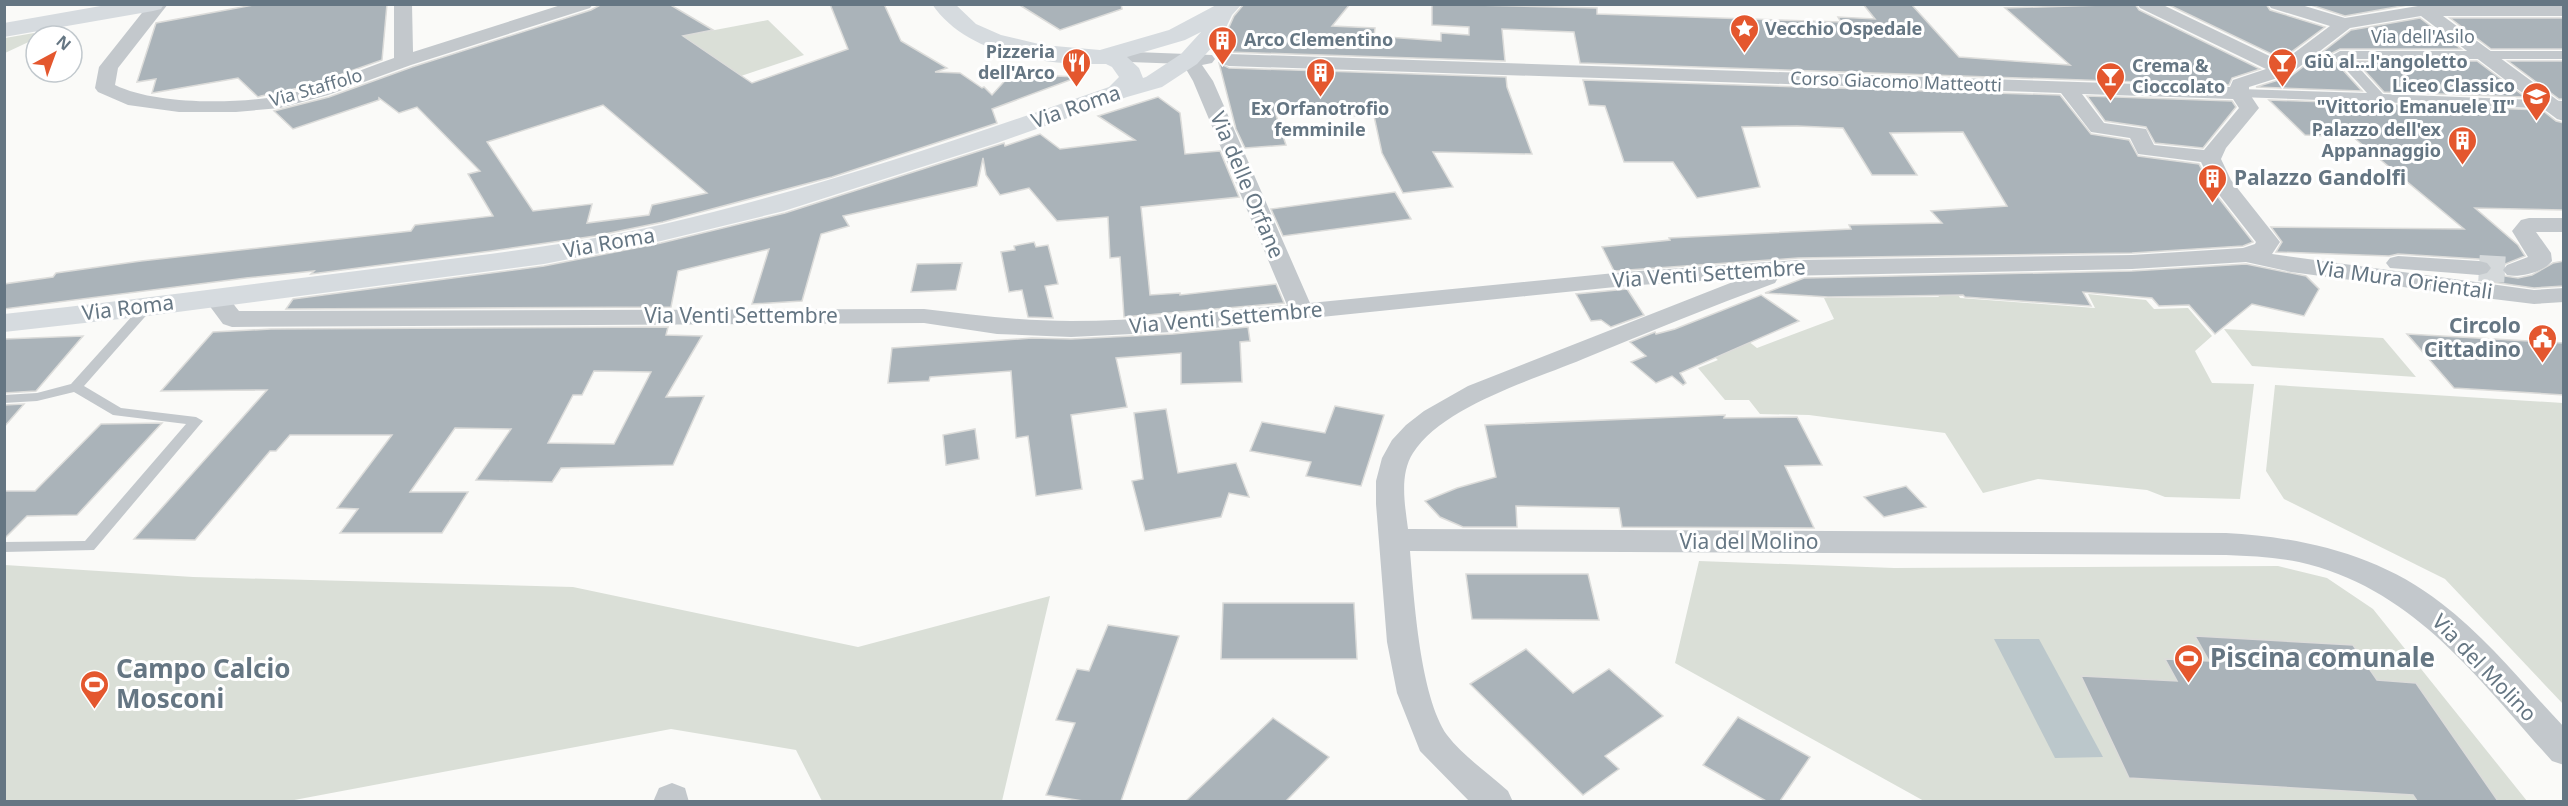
<svg xmlns="http://www.w3.org/2000/svg" width="2568" height="806" font-family="'Noto Sans',sans-serif">
  <rect width="100%" height="100%" fill="#fafaf8"/>
  <g fill="#dadfd7">
    <polygon points="768,20 804,55 741,76 683,36"/>
    <polygon points="34,33 35,39 5,53 5,38"/>
    <polygon points="1926,276 1948,277 1960,298 2095,308 2088,294 2146,300 2154,309 2188,308 2212,336 2195,351 2212,383 2254,384 2240,499 2165,497 2147,490 2038,479 1983,493 1945,433 1809,415 1760,414 1749,400 1725,400 1698,368 1718,360 1700,345 1739,334 1757,348 1834,319 1824,298 1939,297"/>
    <polygon points="2224,329 2383,338 2416,377 2252,366"/>
    <polygon points="2275,385 2563,403 2563,704 2445,579 2284,499 2266,471"/>
    <polygon points="1699,561 1894,568 2278,566 2327,578 2373,609 2527,801 1924,801 1675,663"/>
    <polygon points="5,565 193,577 573,587 858,647 1050,596 1002,801 822,801 796,750 671,729 289,801 5,802"/>
  </g>
  <polygon fill="#bbc7cb" points="1994,639 2039,639 2103,757 2055,758"/>
  <g fill="#aab3b9" stroke="#dcdcda" stroke-width="1.5" fill-rule="evenodd">
    <polygon points="259,4 387,4 382,60 308,86 261,96 258,97 238,78 152,93 156,79 137,82 156,23"/>
    <path d="M602,4H669L713,30L683,36L752,83L848,49L830,4H884L901,41L947,68L935,72L960,73L982,88L984,87L992,95L1011,74L1078,77L992,109L997,123L832,177L663,222L595,236L491,251L311,274L314,271L246,278L4,309V284L53,277L56,273L141,261L411,231L415,225L493,216L468,174L480,171L417,107L399,113L379,98V100L293,129L274,111L329,97L412,67L591,10ZM603,105L707,193L652,205L649,215L587,223L592,204L533,211L487,142Z"/>
    <polygon points="1018,4 1121,4 1122,9 1060,30"/>
    <polygon points="1244,4 1350,4 1332,26 1375,28 1374,36 1441,41 1441,33 1469,35 1469,27 1432,25 1432,4 1597,8 1597,14 1841,22 1838,17 1875,19 1863,4 1911,4 1959,57 2070,65 2005,8 2135,4 2139,10 2260,69 2232,78 2229,85 1580,63 1574,32 1502,29 1505,61 1229,52 1220,55 1225,36 1234,16"/>
    <polygon points="2167,4 2266,4 2270,10 2325,27 2282,59"/>
    <polygon points="2308,4 2413,4 2345,16"/>
    <polygon points="2420,18 2461,49 2340,49 2332,53 2331,57 2362,91 2256,87 2291,76 2351,30"/>
    <polygon points="2450,18 2564,18 2564,49 2491,49"/>
    <polygon points="2356,61 2477,61 2525,97 2384,92"/>
    <polygon points="2508,61 2564,61 2564,99 2559,99"/>
    <polygon points="1219,63 1229,68 1506,77 1507,87 1532,154 1433,152 1453,187 1403,193 1382,153 1374,116 1276,115 1286,145 1245,148 1236,129"/>
    <polygon points="1583,80 2060,95 2091,134 2129,140 2138,156 2199,164 2211,188 2253,242 2243,246 2132,253 1798,258 1614,271 1602,247 1670,240 1669,238 1851,229 1849,225 1942,223 1931,211 2007,206 1963,132 1890,133 1917,175 1872,175 1843,128 1797,126 1742,127 1760,187 1697,198 1673,162 1624,162 1605,106 1589,105"/>
    <polygon points="2087,96 2232,101 2236,107 2203,148 2155,143 2146,127 2105,121"/>
    <polygon points="1158,97 1180,113 1185,154 1220,151 1239,197 1141,207 1150,295 1180,293 1180,295 1276,284 1284,303 1124,317 1120,257 1110,258 1108,217 1057,221 1029,188 1000,195 986,175 983,158 977,186 843,216 849,226 821,234 802,301 752,304 769,249 678,271 671,307 286,309 293,299 544,266 661,243 785,213 1004,143 1005,146 1040,134 1060,149 1135,140 1098,116"/>
    <polygon points="2269,100 2542,110 2556,121 2564,123 2564,210 2475,208 2518,245 2525,256 2505,264 2501,270 2505,276 2518,278 2532,275 2553,263 2564,261 2564,286 2534,288 2485,281 2480,277 2489,274 2493,268 2489,262 2479,259 2398,254 2389,256 2276,252 2282,242 2271,227 2464,229 2353,137 2305,135"/>
    <polygon points="1395,192 1411,219 1283,236 1271,209"/>
    <polygon points="1034,242 1036,247 1048,245 1058,284 1045,286 1053,318 1028,317 1022,290 1009,292 1001,252 1015,250 1014,246"/>
    <polygon points="962,263 956,290 911,292 917,264"/>
    <polygon points="2246,264 2306,276 2319,289 2304,316 2252,304 2215,334 2189,305 2159,306 2152,298 2083,292 2091,306 1965,297 1963,295 1828,297 1765,293 1804,278 2132,271"/>
    <polygon points="1627,289 1644,315 1611,327 1601,320 1591,321 1576,294"/>
    <polygon points="1761,295 1799,321 1680,373 1686,383 1683,385 1672,376 1656,383 1631,362 1646,356 1630,342 1655,332 1656,334 1675,329"/>
    <path d="M668,327L666,335L702,336L666,397L704,396L673,465L561,468L552,482L476,480L511,429L455,428L410,492H468L442,533H340L358,509L337,508L392,435H290L276,451H270L195,540L134,539L267,390L161,391L213,332L271,329ZM594,371L651,372L614,444L548,443L573,395H582Z"/>
    <polygon points="1248,327 1250,341 1240,342 1242,382 1181,384 1181,353 1116,358 1127,407 1071,415 1082,489 1036,496 1028,436 1016,438 1011,371 930,377 929,381 888,383 892,348 1032,338 1071,339 1173,334"/>
    <polygon points="2407,334 2564,343 2564,395 2454,388"/>
    <polygon points="83,336 36,391 4,393 4,339"/>
    <polygon points="24,404 4,427 4,405"/>
    <polygon points="1335,406 1384,415 1361,486 1306,476 1311,462 1250,451 1262,422 1325,433"/>
    <polygon points="1166,409 1178,473 1236,463 1249,497 1229,493 1221,517 1145,531 1132,481 1143,479 1134,413"/>
    <polygon points="1725,415 1724,418 1797,417 1822,465 1785,466 1814,528 1622,527 1619,508 1516,506 1517,527 1463,527 1440,517 1425,501 1457,488 1496,477 1485,425"/>
    <polygon points="162,423 77,515 27,516 4,539 4,491 35,491 101,424"/>
    <polygon points="975,429 979,459 946,465 943,435"/>
    <polygon points="1906,486 1926,507 1884,517 1864,497"/>
    <polygon points="1466,574 1588,574 1599,620 1472,619"/>
    <polygon points="1223,603 1354,603 1357,659 1221,659"/>
    <polygon points="1108,625 1179,636 1121,801 1083,801 1046,795 1075,723 1056,720 1077,669 1089,671"/>
    <polygon points="2195,636 2353,645 2377,680 2416,683 2498,801 2417,801 2413,795 2129,778 2081,676 2177,681 2165,659 2209,661"/>
    <polygon points="1526,649 1573,693 1609,669 1663,716 1605,756 1619,769 1583,795 1470,684"/>
    <polygon points="1738,717 1810,757 1780,801 1766,801 1703,765"/>
    <polygon points="1273,718 1329,757 1286,801 1186,801"/>
  </g>
  <g fill="none" stroke-linecap="round" stroke-linejoin="round">
    <polyline stroke="#d5d9db" stroke-width="26" stroke-dasharray="26 13" stroke-linecap="butt" points="2479,268 2515,270"/>
    <polygon fill="#c3c8cc" fill-rule="evenodd" points="147,303 151,304 153,307 151,310 84,386 121,408 196,417 203,421 94,550 4,552 4,542 85,541 186,424 113,415 74,392 37,401 4,403 4,395 37,393 71,384 143,304"/>
    <polygon fill="#c3c8cc" fill-rule="evenodd" points="2340,51 2564,51 2564,59 2351,59 2383,94 2564,101 2564,109 2239,97 2232,93 2239,89 2367,93 2333,55"/>
    <g fill="#c3c8cc" fill-rule="evenodd">
      <path d="M149,4H168L118,68L115,85C156,105 235,104 280,96C319,88 357,71 394,58V4H412L413,52L564,4H593L590,8L411,65L328,95L280,108L236,112H179L128,105L98,92L95,88L99,67Z"/>
      <path d="M2137,4H2161L2282,62L2330,26L2271,8L2268,4H2298L2345,18L2424,5L2564,6V16H2443L2564,105V121L2557,119L2421,16L2350,28L2290,74L2249,87V93L2259,108L2226,148L2221,159L2231,180L2280,242L2272,254L2534,290L2564,288V302L2534,304L2493,299L2291,272L2246,262L2132,269L1776,276L1778,278L1775,283C1710,307 1646,333 1583,359C1533,380 1443,406 1413,453C1399,475 1405,505 1408,529L2226,533C2302,537 2380,555 2441,603C2487,638 2524,685 2564,727V765L2552,761C2478,679 2414,588 2299,562C2275,557 2250,556 2226,555L1410,551C1414,599 1420,696 1447,735C1463,756 1488,773 1508,791L1513,802H1470L1420,751L1397,693L1387,642L1376,504V481L1382,458L1392,440L1406,425L1424,411L1468,386L1743,278L1625,286L1173,332L1071,337L997,334L924,323L232,327L223,324L203,297L206,292C224,287 229,299 239,311L924,309C973,315 1021,321 1071,321C1143,321 1215,312 1287,305L1193,81L1183,64L1103,61L1101,57L1103,53L1110,51L1212,55L1215,59L1212,63L1202,65L1213,81L1310,303L1625,272L1798,260L2132,255L2243,248L2255,244L2256,242L2213,187L2201,162L2138,154L2130,138L2091,132L2061,93L1229,66L1222,64L1219,60L1222,56L1229,54L2230,87L2233,80L2266,69L2140,8ZM2082,94L2233,99L2239,108L2204,150L2154,145L2146,129L2104,123Z"/>
      <path d="M2529,218H2564V232H2536L2551,253L2552,261C2544,272 2519,278 2507,275L2503,270L2507,265L2528,257L2512,231L2521,220Z"/>
      <polygon points="2398,256 2479,261 2487,263 2491,268 2487,273 2479,275 2390,268 2386,263 2390,258"/>
      <polygon points="672,783 685,788 689,802 653,802 659,788"/>
    </g>
    <g fill="#d6dbdf" fill-rule="evenodd">
      <polygon points="112,4 164,4 161,9 153,11 4,37 4,23"/>
      <path d="M932,4H955L976,24L1001,35L1043,45L1100,50L1169,30L1218,4H1242L1232,15L1222,36L1197,64L1162,87L1127,97L997,143L784,211L661,241L544,264L147,316L4,332V314C133,300 261,283 388,267C480,255 573,245 664,224C815,189 963,138 1109,87L1119,77L1112,67L1106,64C1047,65 968,57 932,4ZM1201,32L1181,54L1146,77L1143,78L1139,68L1127,57L1185,40Z"/>
    </g>
  </g>
  <defs>
    <symbol id="sight-pin" viewBox="-11 -11 22 30"><path d="M0 17L-7.5 6A9.5 9.5 0 1 1 7.5 6Z" fill="#e4572e" stroke="#fff"/><path d="M0-6L1.8-2.2L6-1.7L2.9 1.2L3.7 5.4L0 3.3L-3.7 5.4L-2.9 1.2L-6-1.7L-1.8-2.2Z" fill="#fff"/></symbol>
    <symbol id="building-pin" viewBox="-11 -11 22 30"><path d="M0 17L-7.5 6A9.5 9.5 0 1 1 7.5 6Z" fill="#e4572e" stroke="#fff"/><path d="M-4-6H4V6H1V3H-1V6H-4ZM-2.5-4.3h1.7v1.8h-1.7ZM.8-4.3h1.7v1.8H.8ZM-2.5-1h1.7V.8h-1.7ZM.8-1h1.7V.8H.8Z" fill="#fff"/></symbol>
    <symbol id="restaurant-pin" viewBox="-11 -11 22 30"><path d="M0 17L-7.5 6A9.5 9.5 0 1 1 7.5 6Z" fill="#e4572e" stroke="#fff"/><path d="M-5-6h1v4h1v-4h1v4h1v-4h1v5L-1.5 .5V6h-2V.5L-5-1ZM5-6V6H3V1.5H1.5Q1.5-4 5-6Z" fill="#fff"/></symbol>
    <symbol id="bar-pin" viewBox="-11 -11 22 30"><path d="M0 17L-7.5 6A9.5 9.5 0 1 1 7.5 6Z" fill="#e4572e" stroke="#fff"/><path d="M-6-5H6L.8 .8V4.5H3.5V6h-7V4.5H-.8V.8Z" fill="#fff"/></symbol>
    <symbol id="school-pin" viewBox="-11 -11 22 30"><path d="M0 17L-7.5 6A9.5 9.5 0 1 1 7.5 6Z" fill="#e4572e" stroke="#fff"/><path d="M0-5L7-2L0 1L-7-2ZM-4 1L0 2.5L4 1V4Q0 6-4 4Z" fill="#fff"/></symbol>
    <symbol id="civic-pin" viewBox="-11 -11 22 30"><path d="M0 17L-7.5 6A9.5 9.5 0 1 1 7.5 6Z" fill="#e4572e" stroke="#fff"/><path d="M-.6-6.5H3V-4.5H.6V-3L4-1V1h2V6H-6V1h2V-1L-.6-3ZM-1.2 2.5V6h2.4V2.5Z" fill="#fff"/></symbol>
    <symbol id="stadium-pin" viewBox="-11 -11 22 30"><path d="M0 17L-7.5 6A9.5 9.5 0 1 1 7.5 6Z" fill="#e4572e" stroke="#fff"/><path d="M0-5a6.5 5 0 1 0 0 10a6.5 5 0 1 0 0-10ZM-3.5-1.8h7v3.6h-7Z" fill="#fff"/></symbol>
  </defs>
  <g fill-rule="evenodd">
    <use href="#sight-pin" x="1728" y="12" width="33" height="45"/>
    <use href="#building-pin" x="1206" y="24" width="33" height="45"/>
    <use href="#restaurant-pin" x="1060" y="46" width="33" height="45"/>
    <use href="#bar-pin" x="2266" y="46" width="33" height="45"/>
    <use href="#building-pin" x="1304" y="56" width="33" height="45"/>
    <use href="#bar-pin" x="2094" y="60" width="33" height="45"/>
    <use href="#school-pin" x="2520" y="80" width="33" height="45"/>
    <use href="#building-pin" x="2446" y="124" width="33" height="45"/>
    <use href="#building-pin" x="2196" y="162" width="33" height="45"/>
    <use href="#civic-pin" x="2526" y="322" width="33" height="45"/>
    <use href="#stadium-pin" x="2172" y="642" width="33" height="45"/>
    <use href="#stadium-pin" x="78" y="668" width="33" height="45"/>
  </g>
  <g text-anchor="middle" stroke-width="6" stroke-linejoin="round" paint-order="stroke">
    <g font-size="18" font-weight="bold" fill="#657683" stroke="#fff" text-anchor="start">
      <text x="1765" y="35">Vecchio Ospedale</text>
      <text x="1244" y="46">Arco Clementino</text>
      <text x="1055" y="58" text-anchor="end">Pizzeria<tspan x="1055" dy="21">dell'Arco</tspan></text>
      <text x="2304" y="68">Giù al...l'angoletto</text>
      <text x="2132" y="72">Crema &amp;<tspan x="2132" dy="21">Cioccolato</tspan></text>
      <text x="2515" y="92" text-anchor="end">Liceo Classico<tspan x="2515" dy="21">"Vittorio Emanuele II"</tspan></text>
      <text x="1320" y="115" text-anchor="middle">Ex Orfanotrofio<tspan x="1320" dy="21">femminile</tspan></text>
      <text x="2441" y="136" text-anchor="end">Palazzo dell'ex<tspan x="2441" dy="21">Appannaggio</tspan></text>
    </g>
    <g font-size="18" fill="#657683" stroke="#fff">
      <text x="2423" y="43">Via dell'Asilo</text>
      <text transform="translate(1896 82) rotate(2)" y="6">Corso Giacomo Matteotti</text>
      <text transform="translate(316 88) rotate(-16)" y="6">Via Staffolo</text>
    </g>
    <g font-size="21" fill="#657683" stroke="#fff">
      <text transform="translate(1076 107) rotate(-19)" y="7">Via Roma</text>
      <text transform="translate(1247 185) rotate(67)" y="7">Via delle Orfane</text>
      <text transform="translate(609 243) rotate(-10)" y="7">Via Roma</text>
      <text transform="translate(1709 274) rotate(-4)" y="7">Via Venti Settembre</text>
      <text transform="translate(2404 280) rotate(8)" y="7">Via Mura Orientali</text>
      <text transform="translate(128 308) rotate(-7)" y="7">Via Roma</text>
      <text x="741" y="323">Via Venti Settembre</text>
      <text transform="translate(1226 318) rotate(-5)" y="7">Via Venti Settembre</text>
      <text x="1749" y="549">Via del Molino</text>
      <text transform="translate(2484 668) rotate(46)" y="7">Via del Molino</text>
    </g>
    <g font-size="21" font-weight="bold" fill="#657683" stroke="#fff" text-anchor="start">
      <text x="2234" y="185">Palazzo Gandolfi</text>
      <text x="2521" y="333" text-anchor="end">Circolo<tspan x="2521" dy="24">Cittadino</tspan></text>
    </g>
    <g font-size="26" font-weight="bold" fill="#657683" stroke="#fff" text-anchor="start">
      <text x="2210" y="667">Piscina comunale</text>
      <text x="116" y="678">Campo Calcio<tspan x="116" dy="30">Mosconi</tspan></text>
    </g>
  </g>
  <rect width="2568" height="806" fill="none" stroke="#657683" stroke-width="12"/>
  <g transform="translate(54 54) rotate(41)"><circle r="28" fill="#ffffff" stroke="#c1c8cd" stroke-width="1.5"/>
  <path d="M0-4.5L10 22L0 15L-10 22Z" fill="#e4572e"/>
  <text y="-9" font-size="16" font-weight="bold" text-anchor="middle" fill="#657683">N</text>
  </g>
</svg>
